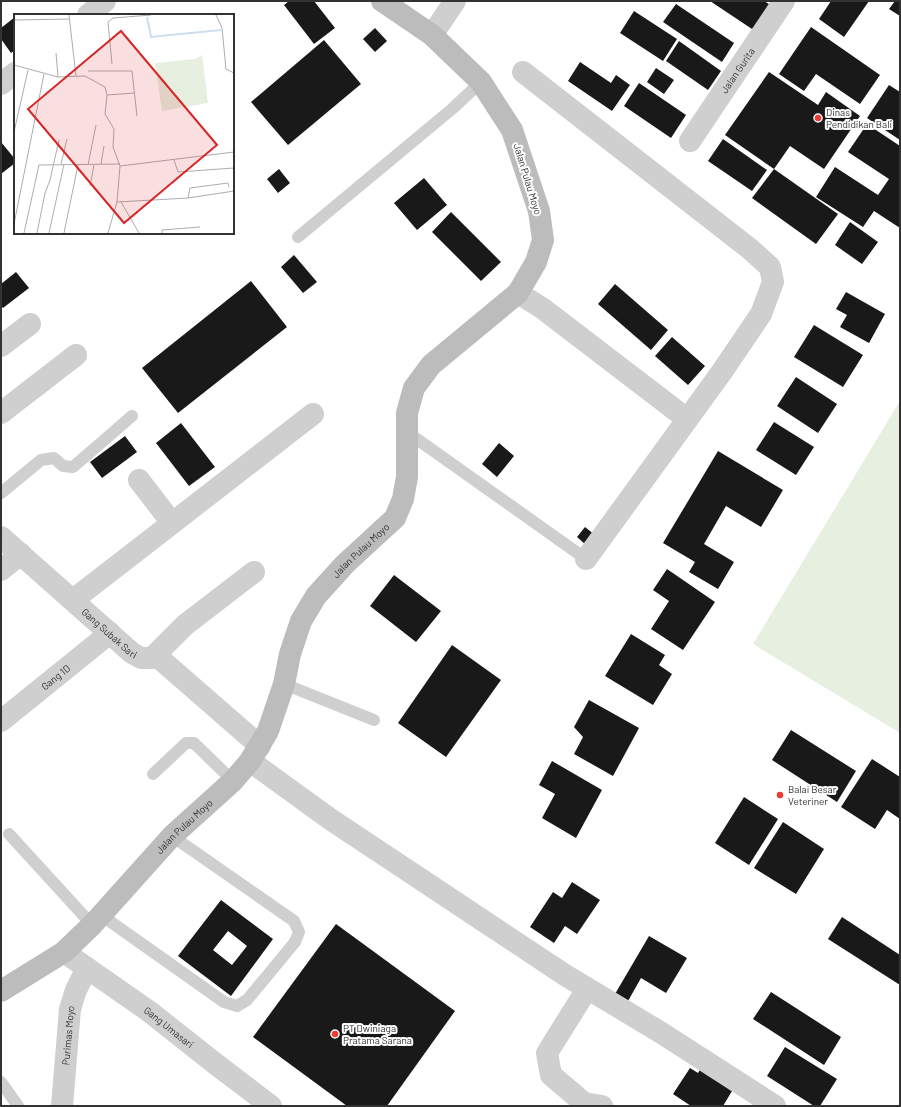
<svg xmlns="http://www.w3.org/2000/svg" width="901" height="1107" font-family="Barlow,sans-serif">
  <rect width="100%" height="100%" fill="#fff"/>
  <polygon fill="#e7efe1" points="900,401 900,733 753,644"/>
  <g fill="#191919" fill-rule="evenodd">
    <polygon points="289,1 314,1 335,28 314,44 284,5"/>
    <polygon points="710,1 764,1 772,6 755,31"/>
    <polygon points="831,1 869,1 844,37 819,19"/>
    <polygon points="895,1 900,1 900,16 889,9"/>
    <polygon points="676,4 734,43 722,62 663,22"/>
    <polygon points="634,11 677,39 663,61 620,33"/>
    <polygon points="15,17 15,50 11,53 1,39 1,28"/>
    <polygon points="811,27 880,75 860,104 816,74 804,91 779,74"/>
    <polygon points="375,28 387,41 375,52 363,39"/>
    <polygon points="324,40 361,84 288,145 251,102"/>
    <polygon points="679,41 721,71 708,90 666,61"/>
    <polygon points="580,62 611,83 616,75 630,85 612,111 568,81"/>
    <polygon points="656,68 674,80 664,94 647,82"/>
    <polygon points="769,72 818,105 826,92 860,116 824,169 790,146 774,169 725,135"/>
    <polygon points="639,83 686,115 671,138 624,106"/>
    <polygon points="889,85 900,92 900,140 867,118"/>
    <polygon points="867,124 900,146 900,228 874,211 863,227 816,197 835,167 878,195 889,179 848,152"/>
    <polygon points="723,139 767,170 752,191 708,161"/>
    <polygon points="1,142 15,159 15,163 1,174"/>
    <polygon points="279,169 290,183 278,193 267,179"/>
    <polygon points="774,169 838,214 816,244 752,198"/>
    <polygon points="424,178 447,205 417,230 394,203"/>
    <polygon points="451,212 501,262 481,281 432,232"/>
    <polygon points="850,222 878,242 862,264 835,245"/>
    <polygon points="294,255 317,282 303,293 281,267"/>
    <polygon points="16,272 29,288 3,308 1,306 1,284"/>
    <polygon points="251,281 287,327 178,413 142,368"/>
    <polygon points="615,284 668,330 651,350 598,304"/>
    <polygon points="846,292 885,314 869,343 840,327 847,315 836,309"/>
    <polygon points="814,325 863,355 843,387 794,357"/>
    <polygon points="672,337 705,366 688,385 655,356"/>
    <polygon points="796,377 837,404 818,433 777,406"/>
    <polygon points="774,422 814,447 796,475 756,450"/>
    <polygon points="181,423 215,467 189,486 156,443"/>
    <polygon points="125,436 137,452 102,478 90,462"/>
    <polygon points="499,443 514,456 497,477 482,464"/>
    <polygon points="718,451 783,490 761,527 726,506 704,544 734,562 718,589 689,572 695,562 663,543"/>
    <polygon points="585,527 595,535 586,545 577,537"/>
    <polygon points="667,569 715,602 683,650 651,629 669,601 653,590"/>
    <polygon points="394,575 441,611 416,642 370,606"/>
    <polygon points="631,634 665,655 659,665 672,674 653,705 605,676"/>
    <polygon points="452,645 501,680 446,757 398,723"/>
    <polygon points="589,700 639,728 613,776 574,754 583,737 574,727"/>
    <polygon points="791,730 856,771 837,802 772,760"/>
    <polygon points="872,759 900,777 900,819 887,810 875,829 841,807"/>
    <polygon points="552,761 602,790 576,838 542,818 555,794 539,785"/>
    <polygon points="744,797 778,819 749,865 715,843"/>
    <polygon points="783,822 824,849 796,894 754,868"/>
    <polygon points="572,882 600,900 577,934 565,926 554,943 530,927 553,892 562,898"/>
    <path d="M221,900L273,939L231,996L178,956ZM228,931L247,946L232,965L213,950Z"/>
    <polygon points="842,917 900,955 900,985 828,939"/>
    <polygon points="336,924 455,1011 387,1106 347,1106 253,1037"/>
    <polygon points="649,936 687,958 666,993 641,978 628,1001 615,994"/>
    <polygon points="771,992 841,1037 824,1065 753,1019"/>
    <polygon points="785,1047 837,1079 820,1106 814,1106 767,1076"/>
    <polygon points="690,1068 698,1073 701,1068 732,1091 723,1106 691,1106 673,1094"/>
  </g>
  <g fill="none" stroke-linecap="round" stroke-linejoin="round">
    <g stroke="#cfcfcf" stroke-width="12">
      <polyline points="298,237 452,109 481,82"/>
      <polyline points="407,432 586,559"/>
      <polyline points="1,493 41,460 54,458 63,466 73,467 132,416"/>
      <polyline points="284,684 374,720"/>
      <polyline points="153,774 186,743 194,743 233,781"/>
      <polyline points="9,834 84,916 93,924"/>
      <polyline points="101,915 224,1002 237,1006 247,1000 295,942 299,932 294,921 172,836"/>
      <polyline points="1,1082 18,1106"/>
    </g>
    <g stroke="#cfcfcf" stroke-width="22">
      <polyline points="88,15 105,1"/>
      <polyline points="432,35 455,1"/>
      <polyline points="523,72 750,249 770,267 773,282 761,314 721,373 586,559"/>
      <polyline points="1,84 15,73"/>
      <path id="s1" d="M690,141L784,1"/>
      <polyline points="518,293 542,308 687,419"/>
      <polyline points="1,346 30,324"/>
      <polyline points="1,413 76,355"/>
      <polyline points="139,480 172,523"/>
      <path id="s2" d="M1,537L132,653L141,658H159L260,746"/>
      <polyline points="1,570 21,554"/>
      <polyline points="73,600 313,414"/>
      <polyline points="153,657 185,625 254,572"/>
      <path id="s3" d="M1,721L110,633"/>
      <polyline points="250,761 330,819 565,975 660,1032 775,1106"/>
      <path id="s4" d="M64,952L150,1012L217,1065L271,1106"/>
      <polyline points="587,989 547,1053 551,1075 584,1103 602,1106"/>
      <path id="s5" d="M62,1106L70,1009L76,990L87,968"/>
    </g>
    <path stroke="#bcbcbc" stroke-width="22" id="s6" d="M1,991L64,952L93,924L172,836L233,781L250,761L268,731L284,684L290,654L301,621L316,596L345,564L395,518L403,499L407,477V413L414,388L431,365L518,293L536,262L543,240L539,211L512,130L481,82L432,35L382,1"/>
  </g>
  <g fill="#eb3b33" stroke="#fff" stroke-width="1.5">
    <circle cx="818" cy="118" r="4"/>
    <circle cx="780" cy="795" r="4"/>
    <circle cx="335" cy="1034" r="4"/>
  </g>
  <g text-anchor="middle" stroke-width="4" stroke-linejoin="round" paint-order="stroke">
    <g font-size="10" fill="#323232" stroke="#fff">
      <text dy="4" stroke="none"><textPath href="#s1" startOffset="85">Jalan Gurita</textPath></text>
      <text transform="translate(528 179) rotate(73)" y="4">Jalan Pulau Moyo</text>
      <text dy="4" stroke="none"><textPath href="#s6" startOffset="584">Jalan Pulau Moyo</textPath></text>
      <text dy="4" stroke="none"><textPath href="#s2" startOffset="145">Gang Subak Sari</textPath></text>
      <text dy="4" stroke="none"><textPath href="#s3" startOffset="70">Gang 1D</textPath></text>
      <text dy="4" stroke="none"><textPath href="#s6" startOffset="248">Jalan Pulau Moyo</textPath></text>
      <text dy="4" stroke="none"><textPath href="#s4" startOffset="129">Gang Umasari</textPath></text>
      <text dy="4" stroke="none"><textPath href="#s5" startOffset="71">Purimas Moyo</textPath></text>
    </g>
    <g font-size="10" fill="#323232" stroke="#fff" text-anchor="start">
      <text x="826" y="116">Dinas<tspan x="826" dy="12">Pendidikan Bali</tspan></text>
      <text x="788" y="793">Balai Besar<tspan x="788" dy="12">Veteriner</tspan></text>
      <text x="343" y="1032">PT Dwiniaga<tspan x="343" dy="12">Pratama Sarana</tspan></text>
    </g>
  </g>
  <g transform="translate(14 14)">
    <rect width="220" height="220" fill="#fff"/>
    <path d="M188,41L194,89L148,97L141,49L181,45Z" fill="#e7efe1"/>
    <path fill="none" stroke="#cddeef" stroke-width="2" d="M133,3L137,23L207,16"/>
    <path fill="none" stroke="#adadad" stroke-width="1" d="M55,1L62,62M202,1L208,14L212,55L220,59M0,6L56,5M42,39L44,63M98,50L94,8L99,4L137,1M0,51L44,63L71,62L91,73L93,81L91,100L100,115L99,133L106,152L103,188L94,219M74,57H118L123,102M93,81L121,79M0,118L14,56M160,146L164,158L220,154M47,150L53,125M87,150L90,132M74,151L82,111M106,152L220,138M76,172L80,151M174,184L176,174L214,169L215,173M103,188L174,184L220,177M107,188L125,219M0,210L30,60M10,219L25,151L106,150M23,219L31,179L36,166L45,126M35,219L50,150M50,219L64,151M148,219V216L186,213"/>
    <path fill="#d62828" fill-opacity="0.15" stroke="#d62828" stroke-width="2" d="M107,17L203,131L110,209L14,95Z"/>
    <rect width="220" height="220" fill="none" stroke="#323232" stroke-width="2"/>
  </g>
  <rect width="901" height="1107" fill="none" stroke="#323232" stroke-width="4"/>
</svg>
